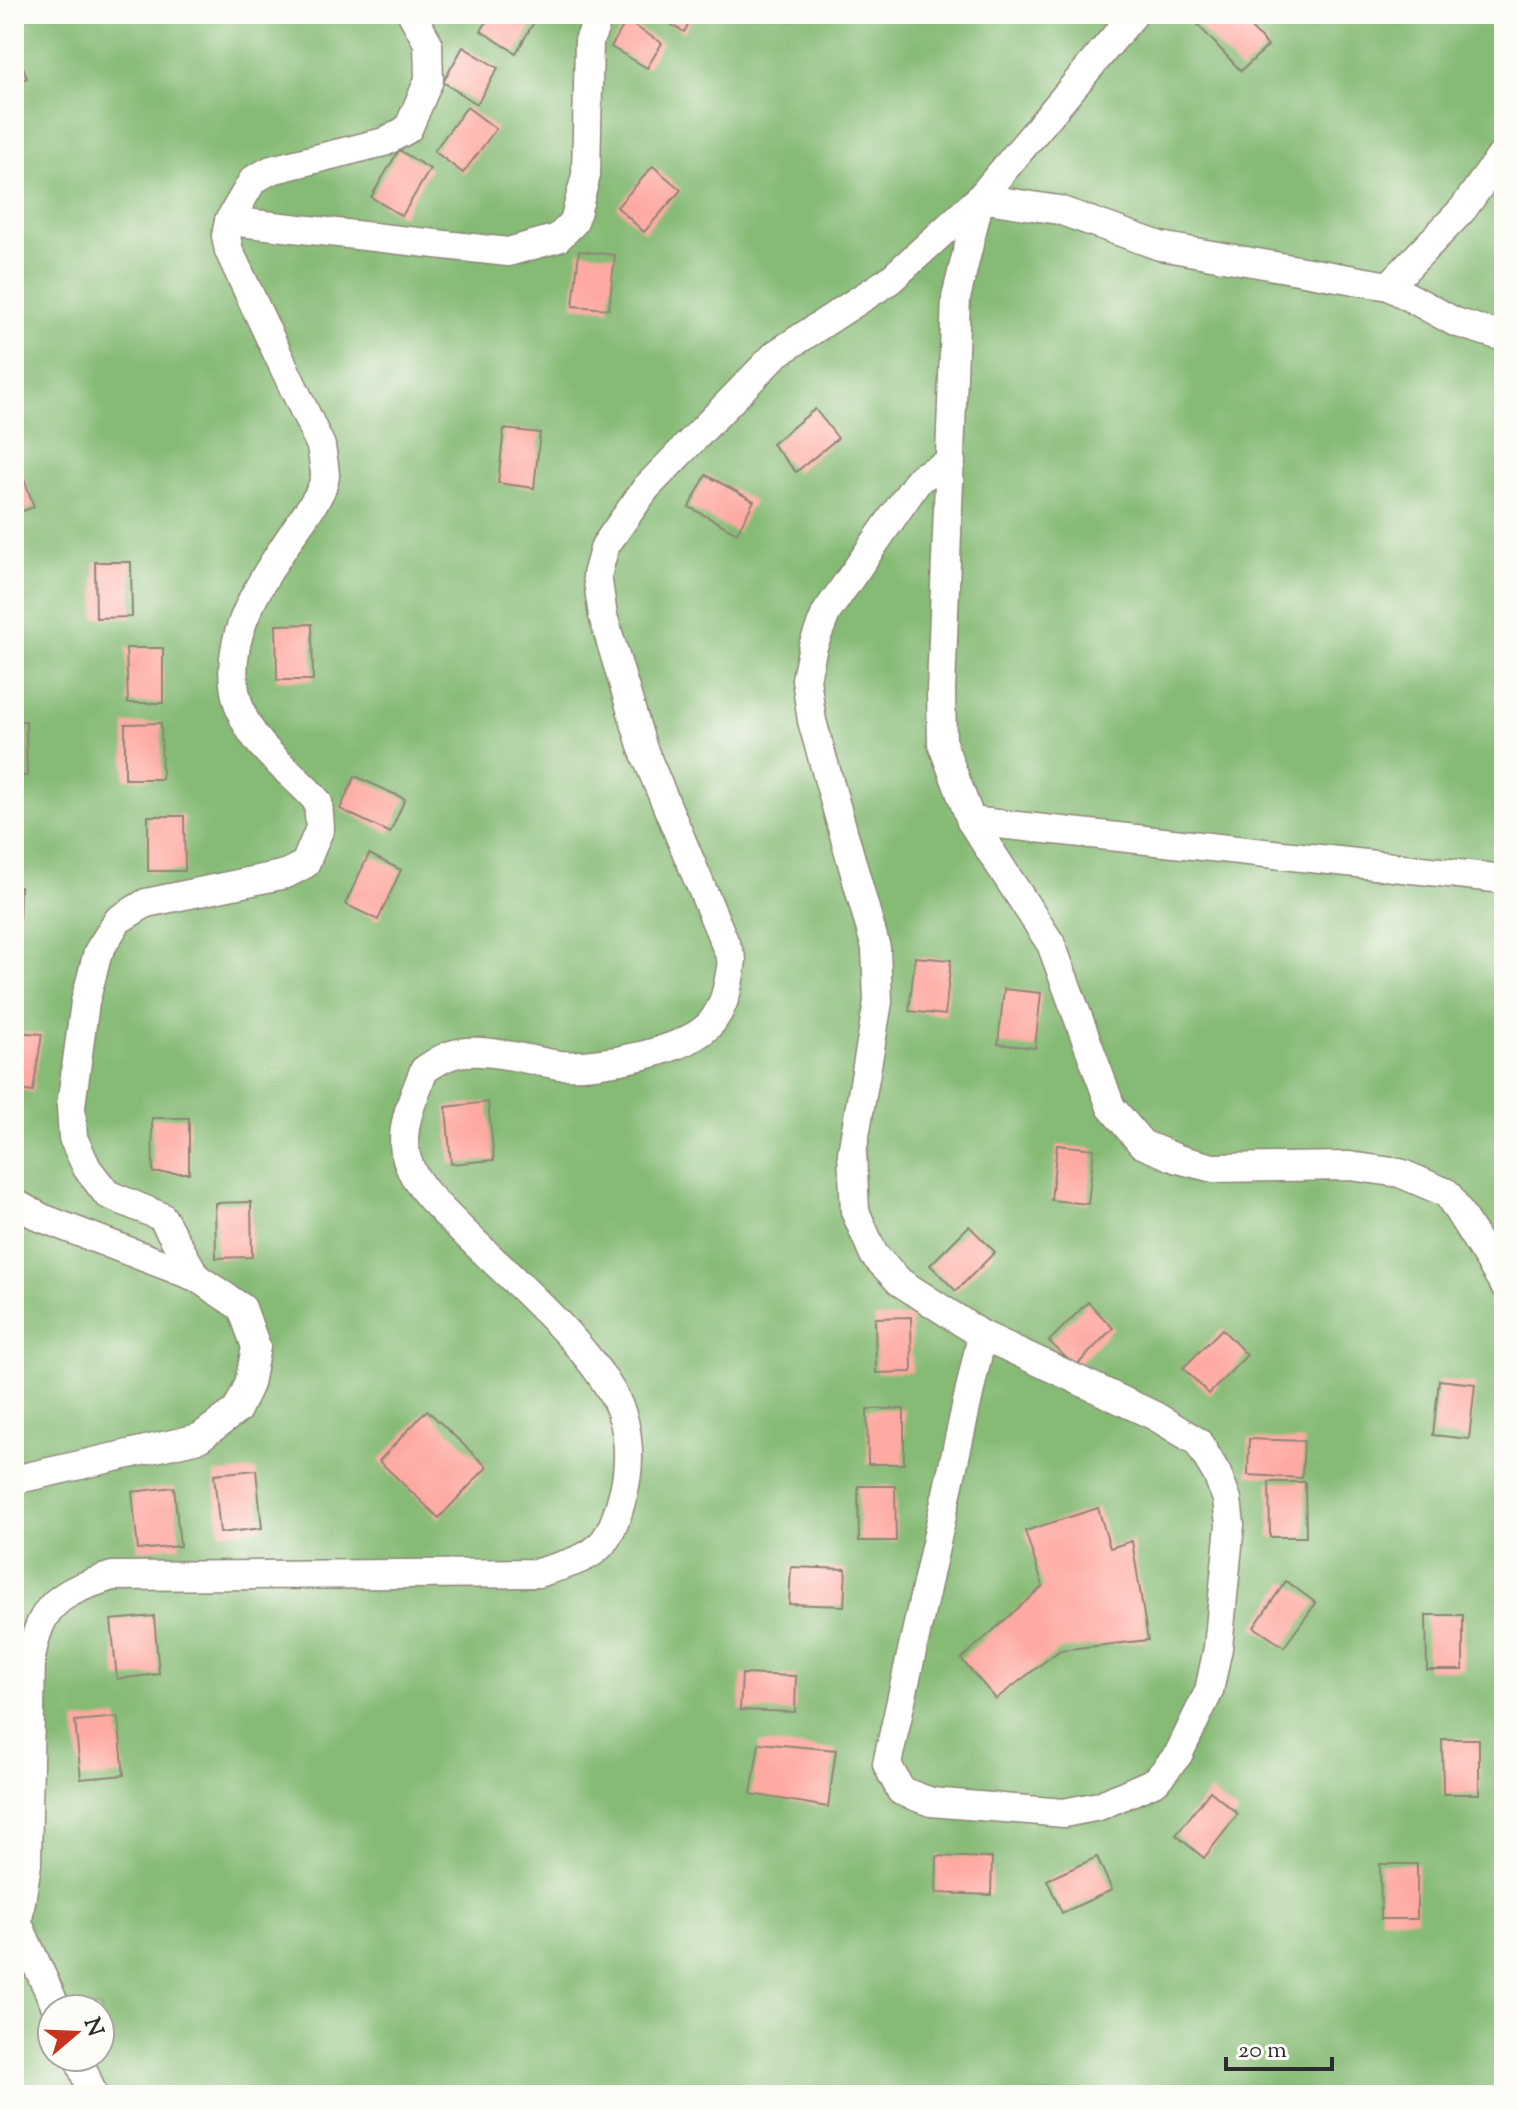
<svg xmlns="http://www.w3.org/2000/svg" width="1518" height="2109" font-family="'Sorts Mill Goudy',serif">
  <rect width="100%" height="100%" fill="#fdfcf7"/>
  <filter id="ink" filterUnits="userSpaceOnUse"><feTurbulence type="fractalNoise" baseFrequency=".0125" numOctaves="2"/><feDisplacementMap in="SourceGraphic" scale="16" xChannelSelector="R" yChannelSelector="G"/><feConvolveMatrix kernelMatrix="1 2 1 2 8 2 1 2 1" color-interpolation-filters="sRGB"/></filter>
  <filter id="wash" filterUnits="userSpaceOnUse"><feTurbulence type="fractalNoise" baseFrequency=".006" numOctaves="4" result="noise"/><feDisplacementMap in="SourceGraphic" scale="32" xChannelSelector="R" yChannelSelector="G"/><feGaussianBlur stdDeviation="1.8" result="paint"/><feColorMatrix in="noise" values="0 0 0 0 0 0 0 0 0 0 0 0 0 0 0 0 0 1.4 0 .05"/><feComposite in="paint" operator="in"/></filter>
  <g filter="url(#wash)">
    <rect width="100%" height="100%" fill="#f0e0c1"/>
    <path fill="#86bb76" stroke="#587350" stroke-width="2" fill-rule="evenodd" d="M14,14H1504V2095H14ZM52,2009H100V2057H52Z"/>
    <g id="blocks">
      <g fill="#fea9a2">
        <polygon points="491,14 531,14 537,17 516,53 481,31"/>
        <polygon points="654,14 695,14 684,32"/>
        <polygon points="1209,14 1238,14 1268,46 1241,71 1198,25"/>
        <polygon points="626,21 662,43 647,68 611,47"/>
        <polygon points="14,41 27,78 14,82"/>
        <polygon points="463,47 498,68 477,104 443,82"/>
        <polygon points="467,107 496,129 463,173 434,151"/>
        <polygon points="399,150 430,169 402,216 371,197"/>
        <polygon points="653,166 681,190 644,232 617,207"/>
        <polygon points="579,251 615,255 609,309 573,306"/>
        <polygon points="815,409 838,438 796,472 772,444"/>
        <polygon points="504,429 540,433 534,488 498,483"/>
        <polygon points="19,464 34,507 14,514 14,466"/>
        <polygon points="706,475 754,501 737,533 689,507"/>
        <polygon points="95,562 131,562 132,617 96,618"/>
        <polygon points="312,624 313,680 277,680 276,625"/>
        <polygon points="126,648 163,648 163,703 128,703"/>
        <polygon points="14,721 26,721 27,776 14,776"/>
        <polygon points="161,723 162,779 125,779 125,724"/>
        <polygon points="355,776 405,799 390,833 340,809"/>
        <polygon points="148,816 184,816 185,871 148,871"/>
        <polygon points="369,854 401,870 378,920 345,904"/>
        <polygon points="14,887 20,887 17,1000 14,1000"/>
        <polygon points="915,957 951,960 945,1015 909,1011"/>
        <polygon points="1004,989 1041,993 1035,1048 998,1044"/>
        <polygon points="14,1032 42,1034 33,1092 14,1089"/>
        <polygon points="488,1102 494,1160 451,1164 446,1107"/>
        <polygon points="152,1118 189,1118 189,1173 153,1173"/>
        <polygon points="1057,1145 1094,1149 1088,1204 1051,1200"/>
        <polygon points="251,1202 252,1257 216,1258 215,1203"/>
        <polygon points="969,1226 995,1252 956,1291 930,1265"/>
        <polygon points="1088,1302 1113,1328 1075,1367 1049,1341"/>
        <polygon points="911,1317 912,1372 876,1373 875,1318"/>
        <polygon points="1222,1329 1247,1355 1209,1394 1183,1368"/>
        <polygon points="1439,1380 1475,1384 1469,1439 1433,1435"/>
        <polygon points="867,1409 904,1409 904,1464 868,1464"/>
        <polygon points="427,1410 487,1467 439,1518 379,1461"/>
        <polygon points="1249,1439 1304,1441 1302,1478 1248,1475"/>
        <polygon points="256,1470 262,1528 220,1533 214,1474"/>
        <polygon points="1269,1482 1305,1482 1306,1537 1270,1537"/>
        <polygon points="858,1486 895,1486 896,1541 859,1541"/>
        <polygon points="174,1487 180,1546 138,1550 132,1492"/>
        <polygon points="1098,1508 1110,1548 1132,1541 1148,1640 1060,1650 996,1699 961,1659 1043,1586 1025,1531"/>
        <polygon points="791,1567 846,1569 844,1606 789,1604"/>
        <polygon points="1286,1581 1316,1603 1284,1647 1254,1627"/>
        <polygon points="1426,1615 1463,1615 1463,1670 1427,1670"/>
        <polygon points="154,1616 159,1674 117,1679 111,1620"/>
        <polygon points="742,1674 796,1676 795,1712 740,1710"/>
        <polygon points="118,1717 124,1775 81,1779 75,1721"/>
        <polygon points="1442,1739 1479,1739 1479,1794 1443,1794"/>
        <polygon points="759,1743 836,1750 828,1807 751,1794"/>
        <polygon points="1210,1791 1238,1814 1204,1858 1176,1835"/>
        <polygon points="937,1856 992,1858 991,1895 936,1893"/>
        <polygon points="1097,1857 1112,1890 1062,1913 1047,1880"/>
        <polygon points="1380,1864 1417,1864 1417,1919 1381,1919"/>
      </g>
    </g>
  </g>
  <g filter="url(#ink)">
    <use href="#blocks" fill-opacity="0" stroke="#8e8676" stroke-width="2"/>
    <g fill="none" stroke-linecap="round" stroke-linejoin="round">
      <defs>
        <g id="minor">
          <polyline points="980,198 956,298 941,691 942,743 971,821 1051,944 1111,1107 1142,1144 1178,1159 1213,1168 1350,1166 1400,1173 1447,1193 1504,1284"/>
          <polyline points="980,198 1059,210 1160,246 1389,286 1455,322 1504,337"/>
          <polyline points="229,221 508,252 558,238 574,222 586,175 589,41 600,14"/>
          <polyline points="1389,286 1463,209 1504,152"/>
          <polyline points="951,462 920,478 826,613 813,646 806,679 812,721 876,948 878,1002 852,1153 855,1211 874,1255 900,1282 982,1335"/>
          <polyline points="971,821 1504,879"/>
          <polyline points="14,1203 42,1218 196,1277 242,1308 256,1347 249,1384 237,1410 199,1438 14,1480"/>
          <path d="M196,1277L162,1217L107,1194L87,1168L73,1138L71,1106L85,1002L98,952L118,920L146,903L286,874L305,864L320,828L318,802C292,771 254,749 240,709C215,641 264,578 299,524C308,511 323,493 325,476C325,467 322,455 321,446L229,251L226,236L229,221L253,180L271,170L384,142L408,129L429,80L428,43L412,14"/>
          <polygon points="982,1335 1155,1416 1198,1442 1217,1474 1227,1499 1230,1525 1218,1648 1209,1691 1178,1755 1156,1781 1099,1806 1064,1813 931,1802 901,1791 887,1764"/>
          <polyline points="14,1915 57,2009"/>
          <path d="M18,1920L27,1864L31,1659C40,1602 61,1593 112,1576L538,1573C594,1556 608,1554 623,1494C631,1465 630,1427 616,1400C584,1338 506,1275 457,1225C436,1204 411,1182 405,1152C400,1124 415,1095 424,1070C432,1065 441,1058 451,1055C480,1045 530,1061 560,1065C597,1068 687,1052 711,1023C726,1005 729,982 732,960L643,749L603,616L597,575L605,546L646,488L776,354L890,280L980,198L1134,14"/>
          <polyline points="78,2057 93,2095"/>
        </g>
      </defs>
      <use href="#minor" stroke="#8e8676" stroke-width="31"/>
      <use href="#minor" stroke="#fff" stroke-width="28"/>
    </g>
  </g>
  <rect width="1518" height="2109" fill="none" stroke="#fdfcf7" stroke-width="48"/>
  <g transform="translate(76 2033) rotate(71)"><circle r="38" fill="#fdfcf7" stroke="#a9a8a5" stroke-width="2"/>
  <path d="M0-6L14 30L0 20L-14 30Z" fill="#c8321e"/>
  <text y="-12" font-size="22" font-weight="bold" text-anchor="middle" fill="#2b2b2b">N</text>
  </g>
  <path d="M1226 2057v12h106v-12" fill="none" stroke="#2b2b2b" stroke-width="4"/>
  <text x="1238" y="2057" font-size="24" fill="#2b2b2b" stroke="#fdfcf7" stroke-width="6" paint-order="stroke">20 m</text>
</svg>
